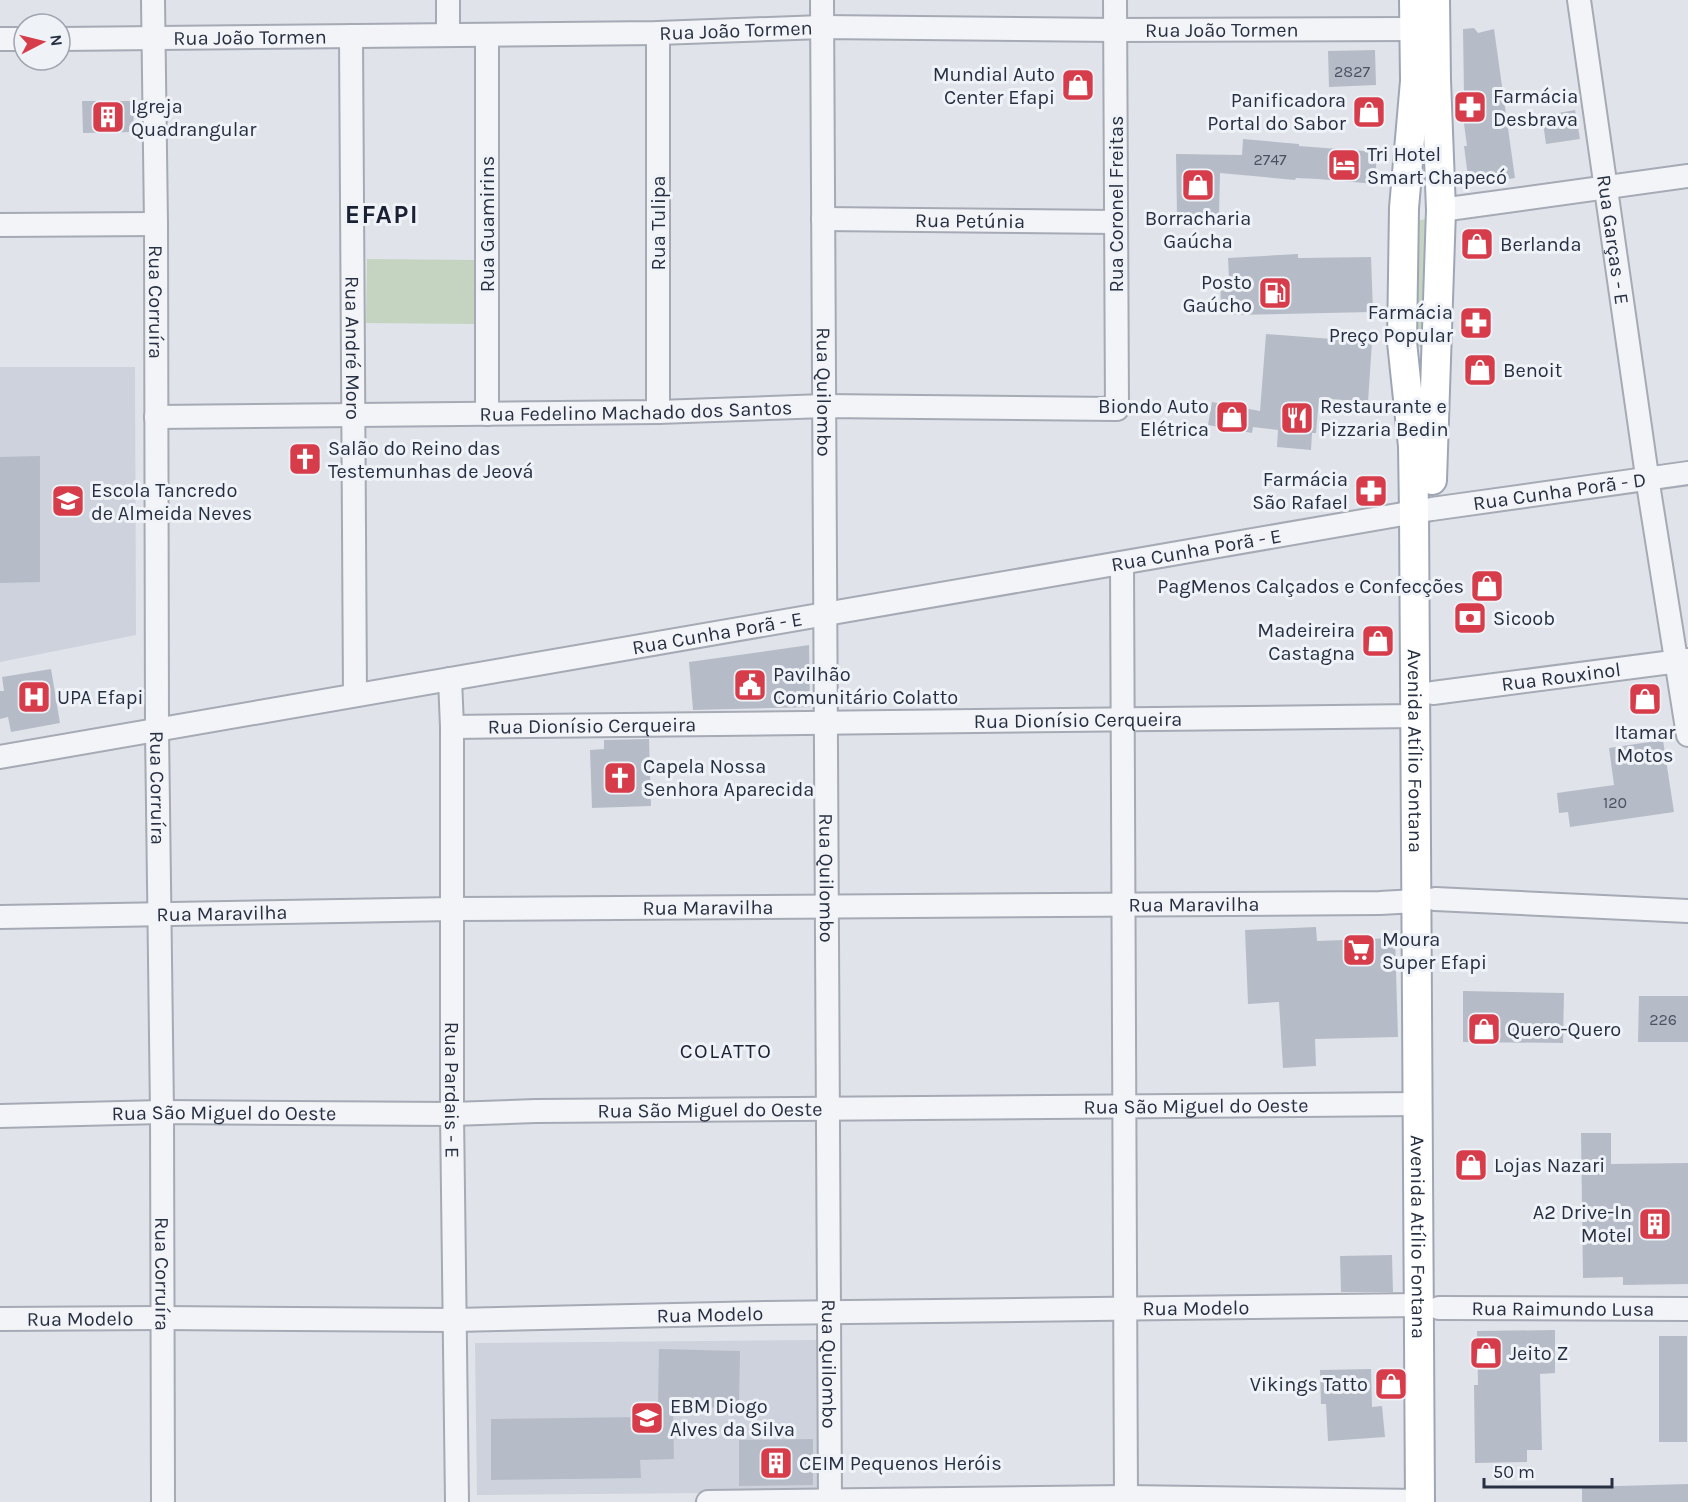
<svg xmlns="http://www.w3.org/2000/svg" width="1688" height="1502" font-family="Karla,sans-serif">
  <rect width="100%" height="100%" fill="#e0e3ea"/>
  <g fill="#cdd2dc">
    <polygon points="0,367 135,367 136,635 0,662"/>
    <polygon points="817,1340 818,1492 477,1495 475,1343"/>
  </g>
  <g fill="#c4d4c0">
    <polygon points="1426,219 1432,221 1422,348 1415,346 1416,221"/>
    <polygon points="367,259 474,260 474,324 366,323"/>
  </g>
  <g fill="#b6bcc7">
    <polygon points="1474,28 1478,33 1494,29 1515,178 1469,185 1464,146 1467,146 1460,94 1464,94 1463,29"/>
    <polygon points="1375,50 1376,85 1329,87 1328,51"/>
    <polygon points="82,101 133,101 134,132 83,133"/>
    <polygon points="1575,110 1580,139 1546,144 1542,116"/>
    <polygon points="1243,139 1299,144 1299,146 1377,152 1375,184 1318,179 1296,178 1295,180 1220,173 1219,216 1177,216 1176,154 1242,155"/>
    <polygon points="1298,254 1298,258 1371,257 1373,312 1231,315 1231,305 1221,306 1220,280 1229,279 1228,258"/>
    <polygon points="1266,334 1372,342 1368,402 1319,398 1316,433 1312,433 1311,450 1277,447 1278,430 1253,427 1252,433 1208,425 1212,402 1260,411"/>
    <polygon points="40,456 40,582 0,583 0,457"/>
    <polygon points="809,645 810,707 693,710 689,662"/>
    <polygon points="51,669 60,723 11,732 8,717 0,719 0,691 4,691 2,677"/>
    <polygon points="649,739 651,806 592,808 590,750 604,749 604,740"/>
    <polygon points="1663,740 1674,812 1570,827 1568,812 1559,813 1557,793 1614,785 1609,748"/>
    <polygon points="1316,927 1317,941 1395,938 1398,1037 1315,1039 1316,1066 1283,1068 1279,1002 1248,1004 1245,930"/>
    <polygon points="1463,991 1564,993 1563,1043 1463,1042"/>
    <polygon points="1639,996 1688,996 1688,1042 1638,1042"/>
    <polygon points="1581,1133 1611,1133 1611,1164 1688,1163 1688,1284 1623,1285 1623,1277 1583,1278"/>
    <polygon points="1392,1255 1393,1292 1341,1292 1340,1256"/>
    <polygon points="1555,1330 1555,1373 1540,1374 1542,1450 1527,1450 1527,1462 1475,1463 1474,1385 1478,1385 1477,1331"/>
    <rect x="1659" y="1336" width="28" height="106"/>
    <polygon points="659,1349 740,1351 739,1408 673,1407 674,1459 640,1460 641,1478 491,1480 491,1419 644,1417 644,1404 658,1404"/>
    <polygon points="1371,1369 1372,1407 1382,1406 1385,1437 1328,1441 1326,1404 1321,1404 1320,1370"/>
    <polygon points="813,1439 813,1485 739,1486 739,1440"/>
    <polygon points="1688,1484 1688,1502 1582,1502 1582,1487"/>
  </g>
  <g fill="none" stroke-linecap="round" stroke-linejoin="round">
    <defs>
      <g id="minor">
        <path id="s1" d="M153,0L156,224L157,730L162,1112L163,1502"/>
        <polyline points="448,0 448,35"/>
        <path id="s2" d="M822,0L830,1502"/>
        <path id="s3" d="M1579,0L1649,490L1688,735"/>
        <path id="s4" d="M351,36L355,695"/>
        <polyline points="0,39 24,39"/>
        <path id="s5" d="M60,39L658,33L822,27L1115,30L1413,29"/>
        <polyline points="1441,210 1688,176"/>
        <path id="s6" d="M823,219L1116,222"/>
        <polyline points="0,225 156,224"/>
        <polyline points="658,412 658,33"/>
        <polyline points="487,414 487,35"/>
        <path id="s7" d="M156,417L658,412L824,406L1117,409L1115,0"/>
        <polyline points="1122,563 1126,1502"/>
        <path id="s8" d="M450,679L452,727V1114L457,1502"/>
        <path id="s9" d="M1433,693L1688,660"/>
        <path id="s10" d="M452,727L1416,716"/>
        <path id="s11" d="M0,757L1432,509L1688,473"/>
        <polyline points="1435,899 1688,911"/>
        <path id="s12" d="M0,917L453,909L1380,903L1416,901"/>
        <path id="s13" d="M0,1116L162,1112L452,1114L536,1111L1418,1104"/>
        <path id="s14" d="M1439,1308L1688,1309"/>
        <path id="s15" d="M0,1319L161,1318L454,1320L765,1313L1419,1305"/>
        <polyline points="708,1502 1126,1497 1420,1501"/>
      </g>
      <g id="major">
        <path id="s16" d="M1414,0L1415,81L1404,208L1402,342L1413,446L1414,512L1420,1502"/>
        <polyline points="1432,480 1441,210 1436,80 1435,0"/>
      </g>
    </defs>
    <use href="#minor" stroke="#a5aab4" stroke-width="26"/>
    <use href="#major" stroke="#9ea6b6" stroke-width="32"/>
    <use href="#minor" stroke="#f3f4f8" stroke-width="22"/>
    <use href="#major" stroke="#fff" stroke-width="28"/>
  </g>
  <defs>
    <symbol id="shop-square" viewBox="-11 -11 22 22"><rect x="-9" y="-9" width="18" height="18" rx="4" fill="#d73c4b" stroke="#eff2f7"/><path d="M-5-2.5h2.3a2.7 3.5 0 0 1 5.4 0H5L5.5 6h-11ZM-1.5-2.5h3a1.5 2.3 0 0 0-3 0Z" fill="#fff"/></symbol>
    <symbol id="pharmacy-square" viewBox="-11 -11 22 22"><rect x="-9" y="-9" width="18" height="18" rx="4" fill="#d73c4b" stroke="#eff2f7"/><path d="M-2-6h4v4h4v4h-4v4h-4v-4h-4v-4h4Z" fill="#fff"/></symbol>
    <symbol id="building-square" viewBox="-11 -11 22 22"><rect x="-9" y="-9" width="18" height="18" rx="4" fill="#d73c4b" stroke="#eff2f7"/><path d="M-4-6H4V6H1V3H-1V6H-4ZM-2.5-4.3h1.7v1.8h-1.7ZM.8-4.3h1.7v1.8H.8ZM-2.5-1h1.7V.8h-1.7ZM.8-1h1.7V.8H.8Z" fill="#fff"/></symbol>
    <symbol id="hotel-square" viewBox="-11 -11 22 22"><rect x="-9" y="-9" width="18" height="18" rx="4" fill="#d73c4b" stroke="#eff2f7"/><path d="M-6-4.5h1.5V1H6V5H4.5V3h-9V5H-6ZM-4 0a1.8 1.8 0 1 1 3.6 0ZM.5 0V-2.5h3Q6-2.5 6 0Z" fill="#fff"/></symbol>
    <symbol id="fuel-square" viewBox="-11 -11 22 22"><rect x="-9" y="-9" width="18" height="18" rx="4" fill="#d73c4b" stroke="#eff2f7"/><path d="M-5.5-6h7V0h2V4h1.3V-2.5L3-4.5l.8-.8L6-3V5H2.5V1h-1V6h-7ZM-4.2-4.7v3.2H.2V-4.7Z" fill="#fff"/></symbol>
    <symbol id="restaurant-square" viewBox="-11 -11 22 22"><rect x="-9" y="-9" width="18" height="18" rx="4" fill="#d73c4b" stroke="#eff2f7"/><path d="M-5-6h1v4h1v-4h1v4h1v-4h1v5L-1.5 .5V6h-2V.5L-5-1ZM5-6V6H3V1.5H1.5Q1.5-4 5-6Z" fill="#fff"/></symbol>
    <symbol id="church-square" viewBox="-11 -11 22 22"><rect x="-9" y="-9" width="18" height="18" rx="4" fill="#d73c4b" stroke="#eff2f7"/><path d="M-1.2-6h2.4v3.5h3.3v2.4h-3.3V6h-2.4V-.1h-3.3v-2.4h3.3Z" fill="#fff"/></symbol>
    <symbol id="school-square" viewBox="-11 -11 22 22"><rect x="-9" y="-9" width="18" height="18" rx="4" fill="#d73c4b" stroke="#eff2f7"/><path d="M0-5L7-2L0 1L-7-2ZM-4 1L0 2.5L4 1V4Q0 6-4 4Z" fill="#fff"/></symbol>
    <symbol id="bank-square" viewBox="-11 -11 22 22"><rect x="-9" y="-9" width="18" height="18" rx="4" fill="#d73c4b" stroke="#eff2f7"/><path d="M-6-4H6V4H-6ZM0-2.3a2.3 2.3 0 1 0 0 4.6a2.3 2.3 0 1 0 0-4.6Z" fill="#fff"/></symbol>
    <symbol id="civic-square" viewBox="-11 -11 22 22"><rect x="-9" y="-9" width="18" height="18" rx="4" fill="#d73c4b" stroke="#eff2f7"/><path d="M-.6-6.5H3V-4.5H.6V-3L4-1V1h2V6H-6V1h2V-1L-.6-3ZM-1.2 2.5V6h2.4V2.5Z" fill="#fff"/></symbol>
    <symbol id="hospital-square" viewBox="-11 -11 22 22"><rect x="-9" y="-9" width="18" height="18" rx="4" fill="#d73c4b" stroke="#eff2f7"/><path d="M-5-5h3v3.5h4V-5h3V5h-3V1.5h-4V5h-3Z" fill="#fff"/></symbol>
    <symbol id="supermarket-square" viewBox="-11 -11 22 22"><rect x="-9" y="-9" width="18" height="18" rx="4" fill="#d73c4b" stroke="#eff2f7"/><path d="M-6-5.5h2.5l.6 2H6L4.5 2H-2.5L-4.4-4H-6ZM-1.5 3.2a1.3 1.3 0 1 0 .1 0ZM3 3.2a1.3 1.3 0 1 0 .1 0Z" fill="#fff"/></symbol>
  </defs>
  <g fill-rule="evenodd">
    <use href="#shop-square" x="1059" y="66" width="38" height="38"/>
    <use href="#pharmacy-square" x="1451" y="88" width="38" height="38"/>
    <use href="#shop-square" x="1350" y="93" width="38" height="38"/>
    <use href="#building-square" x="89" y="98" width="38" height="38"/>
    <use href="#hotel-square" x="1325" y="146" width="38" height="38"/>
    <use href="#shop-square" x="1179" y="166" width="38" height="38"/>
    <use href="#shop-square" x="1458" y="225" width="38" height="38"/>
    <use href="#fuel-square" x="1256" y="274" width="38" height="38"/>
    <use href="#pharmacy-square" x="1457" y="304" width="38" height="38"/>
    <use href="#shop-square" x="1461" y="351" width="38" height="38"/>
    <use href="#shop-square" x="1213" y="398" width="38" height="38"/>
    <use href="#restaurant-square" x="1278" y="399" width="38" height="38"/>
    <use href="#church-square" x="286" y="440" width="38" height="38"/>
    <use href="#pharmacy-square" x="1352" y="472" width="38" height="38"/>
    <use href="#school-square" x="49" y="482" width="38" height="38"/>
    <use href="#shop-square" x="1468" y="567" width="38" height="38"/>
    <use href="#bank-square" x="1451" y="599" width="38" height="38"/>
    <use href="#shop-square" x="1359" y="622" width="38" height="38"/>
    <use href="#civic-square" x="731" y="666" width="38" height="38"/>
    <use href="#hospital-square" x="15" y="678" width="38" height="38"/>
    <use href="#shop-square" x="1626" y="680" width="38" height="38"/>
    <use href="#church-square" x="601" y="759" width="38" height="38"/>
    <use href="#supermarket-square" x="1340" y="931" width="38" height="38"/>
    <use href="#shop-square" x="1465" y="1010" width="38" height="38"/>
    <use href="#shop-square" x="1452" y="1146" width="38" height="38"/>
    <use href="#building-square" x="1636" y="1205" width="38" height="38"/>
    <use href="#shop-square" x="1467" y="1334" width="38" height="38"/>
    <use href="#shop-square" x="1372" y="1365" width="38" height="38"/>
    <use href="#school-square" x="628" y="1399" width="38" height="38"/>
    <use href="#building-square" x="757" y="1444" width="38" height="38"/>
  </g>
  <g text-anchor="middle" stroke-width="6" stroke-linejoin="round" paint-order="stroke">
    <g font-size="16" fill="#4b5363">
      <text x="1352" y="77">2827</text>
      <text x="1270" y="165">2747</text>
      <text x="1615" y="808">120</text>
      <text x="1663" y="1025">226</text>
    </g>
    <g font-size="20" fill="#273042" stroke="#eff2f7">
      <text dy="7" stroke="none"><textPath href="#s5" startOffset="1162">Rua João Tormen</textPath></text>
      <text dy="7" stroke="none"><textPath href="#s5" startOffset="676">Rua João Tormen</textPath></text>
      <text dy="7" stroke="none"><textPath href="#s5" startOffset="190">Rua João Tormen</textPath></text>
      <text transform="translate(1116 204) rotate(-90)" y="7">Rua Coronel Freitas</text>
      <text dy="7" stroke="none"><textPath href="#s6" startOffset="147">Rua Petúnia</textPath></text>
      <text transform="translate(658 223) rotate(-90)" y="7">Rua Tulipa</text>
      <text transform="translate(487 224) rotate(-90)" y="7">Rua Guamirins</text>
      <text dy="7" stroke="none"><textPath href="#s3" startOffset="242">Rua Garças - E</textPath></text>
      <text dy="7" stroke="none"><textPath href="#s1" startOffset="302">Rua Corruíra</textPath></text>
      <text dy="7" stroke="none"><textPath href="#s4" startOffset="312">Rua André Moro</textPath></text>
      <text dy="7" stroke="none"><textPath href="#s2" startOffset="392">Rua Quilombo</textPath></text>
      <text dy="7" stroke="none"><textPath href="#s7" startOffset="480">Rua Fedelino Machado dos Santos</textPath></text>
      <text dy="7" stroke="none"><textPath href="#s11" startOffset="1582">Rua Cunha Porã - D</textPath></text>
      <text dy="7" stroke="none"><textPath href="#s11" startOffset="1214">Rua Cunha Porã - E</textPath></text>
      <text dy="7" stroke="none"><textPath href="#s11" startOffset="728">Rua Cunha Porã - E</textPath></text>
      <text dy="7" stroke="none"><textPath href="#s9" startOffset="129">Rua Rouxinol</textPath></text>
      <text dy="7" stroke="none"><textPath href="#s10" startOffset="626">Rua Dionísio Cerqueira</textPath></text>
      <text dy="7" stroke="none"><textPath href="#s10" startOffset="140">Rua Dionísio Cerqueira</textPath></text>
      <text dy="7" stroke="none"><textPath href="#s16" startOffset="752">Avenida Atílio Fontana</textPath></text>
      <text dy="7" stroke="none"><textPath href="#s1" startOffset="788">Rua Corruíra</textPath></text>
      <text dy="7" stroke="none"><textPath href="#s2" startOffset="878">Rua Quilombo</textPath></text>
      <text dy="7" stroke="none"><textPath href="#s12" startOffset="1194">Rua Maravilha</textPath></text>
      <text dy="7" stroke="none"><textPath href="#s12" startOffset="708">Rua Maravilha</textPath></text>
      <text dy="7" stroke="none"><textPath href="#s12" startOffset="222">Rua Maravilha</textPath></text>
      <text dy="7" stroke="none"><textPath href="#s8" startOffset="411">Rua Pardais - E</textPath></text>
      <text dy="7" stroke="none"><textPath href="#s13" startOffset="1196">Rua São Miguel do Oeste</textPath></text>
      <text dy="7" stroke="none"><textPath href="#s13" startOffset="710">Rua São Miguel do Oeste</textPath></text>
      <text dy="7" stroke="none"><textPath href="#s13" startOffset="224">Rua São Miguel do Oeste</textPath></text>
      <text dy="7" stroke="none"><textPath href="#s16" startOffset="1238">Avenida Atílio Fontana</textPath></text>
      <text dy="7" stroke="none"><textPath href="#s1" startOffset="1274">Rua Corruíra</textPath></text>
      <text dy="7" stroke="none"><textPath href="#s15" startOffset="1196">Rua Modelo</textPath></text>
      <text dy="7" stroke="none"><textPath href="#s14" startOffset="124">Rua Raimundo Lusa</textPath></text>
      <text dy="7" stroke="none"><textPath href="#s15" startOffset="710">Rua Modelo</textPath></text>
      <text dy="7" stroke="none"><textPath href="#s15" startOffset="80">Rua Modelo</textPath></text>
      <text dy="7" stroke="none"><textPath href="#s2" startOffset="1364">Rua Quilombo</textPath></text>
    </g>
    <g font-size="20" fill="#273042" stroke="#eff2f7" text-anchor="start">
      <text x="1055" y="81" text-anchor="end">Mundial Auto<tspan x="1055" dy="23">Center Efapi</tspan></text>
      <text x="1493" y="103">Farmácia<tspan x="1493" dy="23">Desbrava</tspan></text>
      <text x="1346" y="107" text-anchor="end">Panificadora<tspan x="1346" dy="23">Portal do Sabor</tspan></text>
      <text x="131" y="113">Igreja<tspan x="131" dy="23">Quadrangular</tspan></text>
      <text x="1367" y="161">Tri Hotel<tspan x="1367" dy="23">Smart Chapecó</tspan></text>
      <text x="1198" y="225" text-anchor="middle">Borracharia<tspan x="1198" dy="23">Gaúcha</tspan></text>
      <text x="1500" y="251">Berlanda</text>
      <text x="1252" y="289" text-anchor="end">Posto<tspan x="1252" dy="23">Gaúcho</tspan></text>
      <text x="1453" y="319" text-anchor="end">Farmácia<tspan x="1453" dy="23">Preço Popular</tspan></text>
      <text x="1503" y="377">Benoit</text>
      <text x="1209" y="413" text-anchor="end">Biondo Auto<tspan x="1209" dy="23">Elétrica</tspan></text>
      <text x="1320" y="413">Restaurante e<tspan x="1320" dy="23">Pizzaria Bedin</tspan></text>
      <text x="328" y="455">Salão do Reino das<tspan x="328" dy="23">Testemunhas de Jeová</tspan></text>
      <text x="1348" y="486" text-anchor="end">Farmácia<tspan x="1348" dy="23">São Rafael</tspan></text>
      <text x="91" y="497">Escola Tancredo<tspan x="91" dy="23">de Almeida Neves</tspan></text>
      <text x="1464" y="593" text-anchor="end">PagMenos Calçados e Confecções</text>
      <text x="1493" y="625">Sicoob</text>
      <text x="1355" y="637" text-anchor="end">Madeireira<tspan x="1355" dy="23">Castagna</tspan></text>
      <text x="773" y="681">Pavilhão<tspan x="773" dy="23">Comunitário Colatto</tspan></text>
      <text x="57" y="704">UPA Efapi</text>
      <text x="1645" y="739" text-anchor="middle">Itamar<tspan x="1645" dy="23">Motos</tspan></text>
      <text x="643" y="773">Capela Nossa<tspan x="643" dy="23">Senhora Aparecida</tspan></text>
      <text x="1382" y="946">Moura<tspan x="1382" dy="23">Super Efapi</tspan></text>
      <text x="1507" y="1036">Quero-Quero</text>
      <text x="1494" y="1172">Lojas Nazari</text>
      <text x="1632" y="1219" text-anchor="end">A2 Drive-In<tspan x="1632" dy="23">Motel</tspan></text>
      <text x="1509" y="1360">Jeito Z</text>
      <text x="1368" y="1391" text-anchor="end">Vikings Tatto</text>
      <text x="670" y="1413">EBM Diogo<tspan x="670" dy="23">Alves da Silva</tspan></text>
      <text x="799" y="1470">CEIM Pequenos Heróis</text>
    </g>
    <g font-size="21" letter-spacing="1.5" fill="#192133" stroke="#eff2f7">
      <text x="726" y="1058">COLATTO</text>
    </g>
    <g font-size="26" font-weight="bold" letter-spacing="1.5" fill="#192133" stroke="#eff2f7">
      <text x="382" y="223">EFAPI</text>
    </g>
  </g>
  <g transform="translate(42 42) rotate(83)"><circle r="28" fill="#eff2f7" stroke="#9fa4af" stroke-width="1.5"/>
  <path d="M0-4.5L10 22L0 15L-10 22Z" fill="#d73c4b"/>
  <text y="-9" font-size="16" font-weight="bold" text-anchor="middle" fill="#273042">N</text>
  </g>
  <path d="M1484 1478v9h128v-9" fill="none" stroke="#273042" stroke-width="3"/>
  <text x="1493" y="1478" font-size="18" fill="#273042" stroke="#eff2f7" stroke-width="4.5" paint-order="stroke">50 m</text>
</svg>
